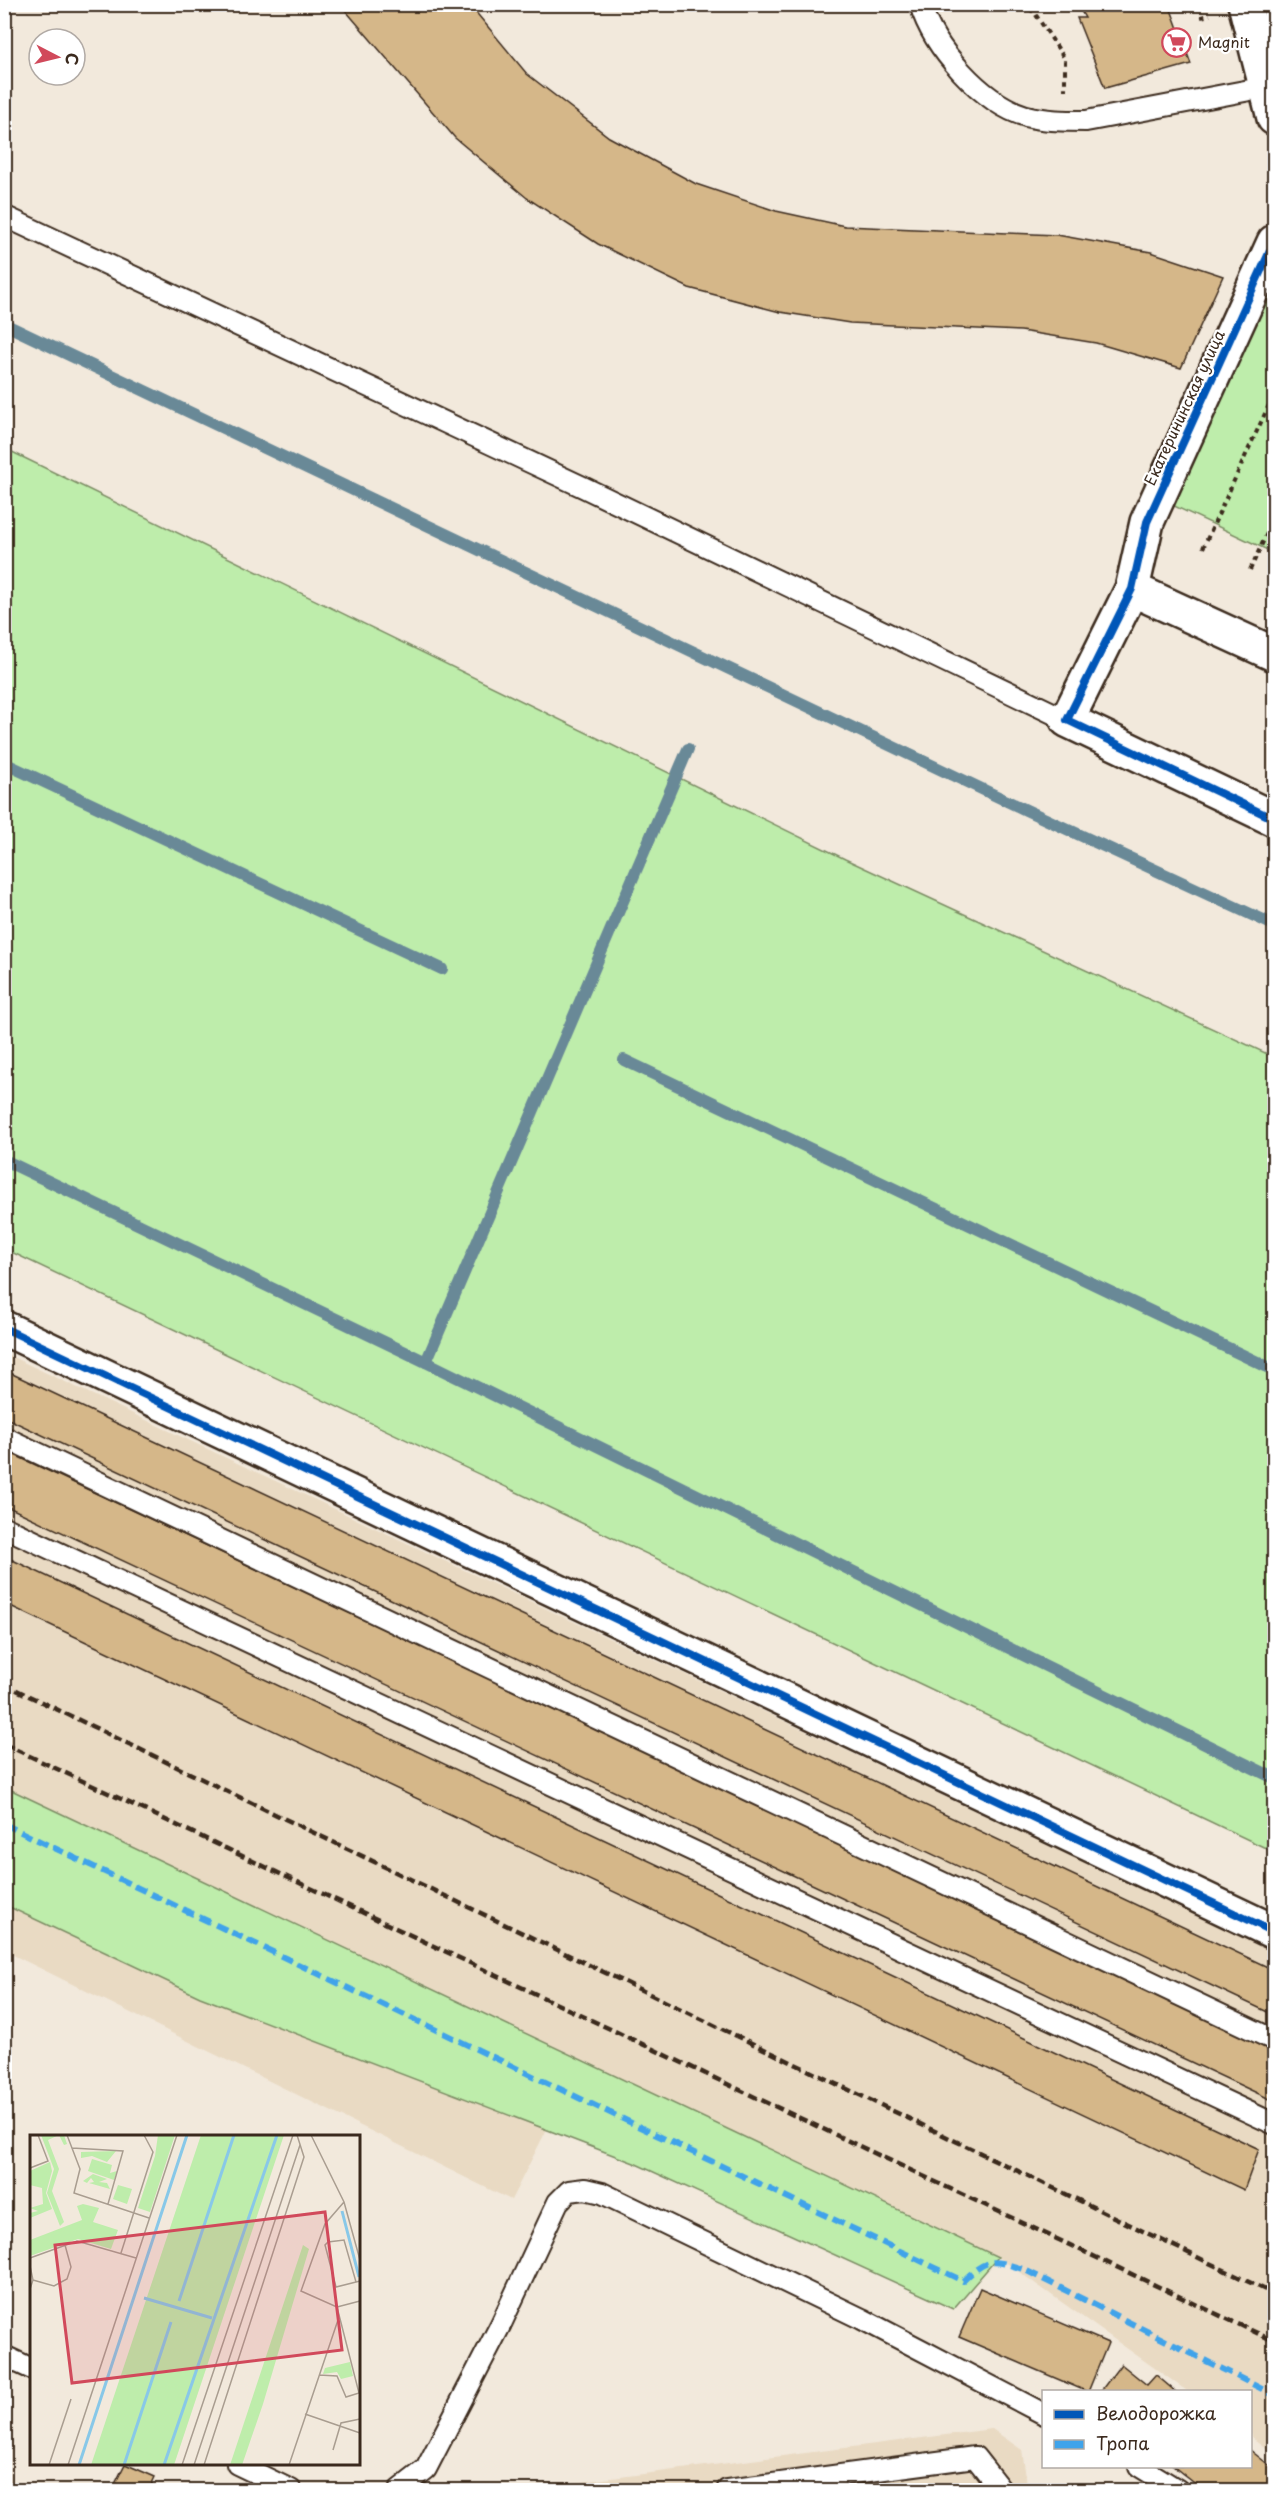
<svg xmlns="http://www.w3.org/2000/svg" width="1279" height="2495" font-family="'Playpen Sans',sans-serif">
  <rect width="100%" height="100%" fill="#f2e9dc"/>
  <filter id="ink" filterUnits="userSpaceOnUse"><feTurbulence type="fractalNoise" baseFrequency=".0167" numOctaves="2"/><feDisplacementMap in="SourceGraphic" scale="12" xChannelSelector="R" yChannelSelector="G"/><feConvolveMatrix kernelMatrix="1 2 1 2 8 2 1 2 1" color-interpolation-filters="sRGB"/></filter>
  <g filter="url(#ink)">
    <g fill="#e9dac3">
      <polygon points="4,1353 1274,1952 1274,2454 1251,2437 1250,2392 1187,2391 998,2257 582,2060 511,2200 5,1951"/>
      <polygon points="992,2429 1022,2450 1028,2490 559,2490 558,2485"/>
    </g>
    <g fill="#beedab" stroke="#7c8c64" stroke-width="1.5">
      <polygon points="1262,5 1274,5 1274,54"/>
      <polygon points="1274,283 1274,553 1172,505"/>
      <polygon points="4,448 845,859 1274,1057 1274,1852 5,1249"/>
      <polygon points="5,1787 998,2257 953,2309 634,2163 200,1997 5,1905"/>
    </g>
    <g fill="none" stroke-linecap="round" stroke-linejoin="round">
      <g stroke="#698997" stroke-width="12">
        <polyline points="4,324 1026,810 1274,925"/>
        <polyline points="4,763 442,969"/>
        <polyline points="624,1060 1274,1370"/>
        <polyline points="4,1160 426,1362 1274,1778"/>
        <polyline points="426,1362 688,749"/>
      </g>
    </g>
    <g fill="#d5b789" stroke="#3b2a1e" stroke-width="1.5">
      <polygon points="340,4 469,4 527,74 609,137 696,184 776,211 845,226 1057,235 1151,252 1223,276 1181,368 1096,343 1021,331 850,323 780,312 689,288 598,244 527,198 455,138"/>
      <polygon points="1077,4 1169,4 1191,64 1105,88 1077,18 1085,18"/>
      <polygon points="4,1370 1274,1970 1274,2015 4,1417"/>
      <polygon points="4,1450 1274,2049 1274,2101 4,1505"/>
      <polygon points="4,1556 1259,2149 1244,2190 4,1603"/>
      <polygon points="980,2288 1108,2343 1088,2392 959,2337"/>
      <polygon points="1121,2364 1147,2385 1156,2375 1176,2392 1100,2392"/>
      <polygon points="1250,2450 1274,2469 1274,2490 1203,2490 1173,2466 1250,2466"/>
      <polygon points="125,2464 155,2477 149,2490 112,2490"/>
    </g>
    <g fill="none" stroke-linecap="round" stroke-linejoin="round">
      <defs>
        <g id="lane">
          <path d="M920,4C933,48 982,103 1026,116C1046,121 1066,121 1086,121L1266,87"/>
          <polyline points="4,216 583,487 1067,720"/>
          <polyline points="4,1437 1274,2040"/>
          <polyline points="4,1527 1274,2124"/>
          <polyline points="4,2356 32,2369"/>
          <polyline points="237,2464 291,2490"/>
          <polyline points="1139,2466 1178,2490"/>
          <polyline points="399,2490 426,2469 501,2324 558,2202 569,2191 585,2189 602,2193 862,2319 1044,2414"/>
          <polyline points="727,2490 975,2457 1001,2490"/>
        </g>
        <g id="street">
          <polyline points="1245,4 1274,118"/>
          <polyline points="1274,242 1147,522 1132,589 1067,720 1274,819"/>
          <polyline points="1132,589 1274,654"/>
          <polyline points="4,1328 1274,1932"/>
        </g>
      </defs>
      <use href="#lane" stroke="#3b2a1e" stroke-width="24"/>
      <use href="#street" stroke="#3b2a1e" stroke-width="38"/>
      <g stroke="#3b2a1e" stroke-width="4" stroke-dasharray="4.5 4.5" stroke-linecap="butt">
        <polyline points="1022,4 1034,12 1065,59 1065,90"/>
        <polyline points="1201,17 1210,15"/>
        <polyline points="1203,548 1274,394"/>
        <polyline points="1250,570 1274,518"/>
      </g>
      <use href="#lane" stroke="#fff" stroke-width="20"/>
      <use href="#street" stroke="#fff" stroke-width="33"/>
      <g stroke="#3b2a1e" stroke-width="4.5" stroke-dasharray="9 4.5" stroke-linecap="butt">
        <polyline points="4,1684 1274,2294"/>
        <polyline points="4,1744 1274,2341"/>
      </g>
      <path stroke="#3fa3ea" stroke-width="6" stroke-dasharray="12 6" stroke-linecap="butt" d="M4,1824L963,2281C987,2258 992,2259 1023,2269L1274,2395"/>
      <defs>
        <g id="cycleway">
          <polyline points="1274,242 1147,522 1132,589 1067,720 1274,819"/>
          <polyline points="4,1328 1274,1932"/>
        </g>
      </defs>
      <use href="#cycleway" stroke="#fff" stroke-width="11"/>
      <use href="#cycleway" stroke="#0057b8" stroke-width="8"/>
    </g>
  </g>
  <defs>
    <symbol id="supermarket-ring" viewBox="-11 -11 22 22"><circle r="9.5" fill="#fff" stroke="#d1495b" stroke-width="1.5"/><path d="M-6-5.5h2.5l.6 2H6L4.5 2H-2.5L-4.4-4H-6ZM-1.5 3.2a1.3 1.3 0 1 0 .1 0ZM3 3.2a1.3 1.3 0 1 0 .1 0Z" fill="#d1495b"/></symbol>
  </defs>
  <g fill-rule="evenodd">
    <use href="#supermarket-ring" x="1160" y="26" width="33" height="33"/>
  </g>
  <g text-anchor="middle" stroke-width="4.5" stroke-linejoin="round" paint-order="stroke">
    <g font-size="15" fill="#3b2a1e" stroke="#fff" text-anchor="start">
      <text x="1198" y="48">Magnit</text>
    </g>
    <g font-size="15" fill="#3b2a1e" stroke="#fff">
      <text transform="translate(1185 408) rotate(-65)" y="5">Екатерининская улица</text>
    </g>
  </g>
  <g transform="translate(30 2135)">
    <rect width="330" height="330" fill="#f2e9dc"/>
    <path d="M11,0H34L37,9L34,10L29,0L18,5L29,34L22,56L34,87L30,91L17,58L24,34ZM128,0H145L120,77L108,73L125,21ZM171,0H254L144,330H61ZM86,16L77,27L62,21L51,23V17ZM62,24L82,30L80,38L87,36L84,45L58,36ZM20,27L22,36L16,58L22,74L0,83V78L8,76L0,73L13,69L12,53L0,50V36ZM63,39L77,44L69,47L77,48L80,54L59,48L64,47L61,43L57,48L53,46ZM88,50L102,54L97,69L83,64ZM53,69L69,73L63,87L88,95L81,114L48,104L0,121V105L52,85L47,71ZM273,110L279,114L233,269L212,330H200ZM320,227L323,241L311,244L307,237L293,239L295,233Z" fill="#beedab"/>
    <path fill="none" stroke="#88c8e8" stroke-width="3" d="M312,76L329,142M114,163L182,183M149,166L204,0M49,330L157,0M94,330L141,187M134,330L247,0"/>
    <path fill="none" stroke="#a99d90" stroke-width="1.5" d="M37,0L50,34L44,58L119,83M281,0L314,67L330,125M42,13L93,16L78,69M0,33L18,26L8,0M91,118L123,17L114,0M0,123L47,106L106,123M0,131L3,145L0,154M3,145L24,151L37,144L41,132L35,110M326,147L314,105L298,107L295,110L306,152L330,146M307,172L330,166M289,240L307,241L316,262L329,258L307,172L271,156L295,89L314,67M275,279L330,298M303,315L311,288L330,284M19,330L41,264M38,330L147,0M152,330L263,0M164,330L270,10M174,330L274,22L267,0M259,330L309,182"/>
    <path fill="#d1495b" fill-opacity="0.15" stroke="#d1495b" stroke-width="3" d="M295,77L312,215L42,248L25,110Z"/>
    <rect width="330" height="330" fill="none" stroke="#3b2a1e" stroke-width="3"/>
  </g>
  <rect width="1279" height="2495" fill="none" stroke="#fff" stroke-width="24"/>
  <rect x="12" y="12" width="1255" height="2471" fill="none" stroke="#3b2a1e" stroke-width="2" filter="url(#ink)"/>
  <rect x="1042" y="2390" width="210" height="78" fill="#ffffff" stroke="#b1aaa5" stroke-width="1.5"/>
  <rect x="1054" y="2410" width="30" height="9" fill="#0057b8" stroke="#b1aaa5" stroke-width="1.5"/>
  <text x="1096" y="2420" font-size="18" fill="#3b2a1e">Велодорожка</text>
  <rect x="1054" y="2440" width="30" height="9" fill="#3fa3ea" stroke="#b1aaa5" stroke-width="1.5"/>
  <text x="1096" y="2450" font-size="18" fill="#3b2a1e">Тропа</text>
  <g transform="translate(57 57) rotate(97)"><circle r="28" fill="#ffffff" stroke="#b1aaa5" stroke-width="1.5"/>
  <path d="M0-4.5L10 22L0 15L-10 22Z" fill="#d1495b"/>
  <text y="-9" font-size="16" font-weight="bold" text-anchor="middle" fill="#3b2a1e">С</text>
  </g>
</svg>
